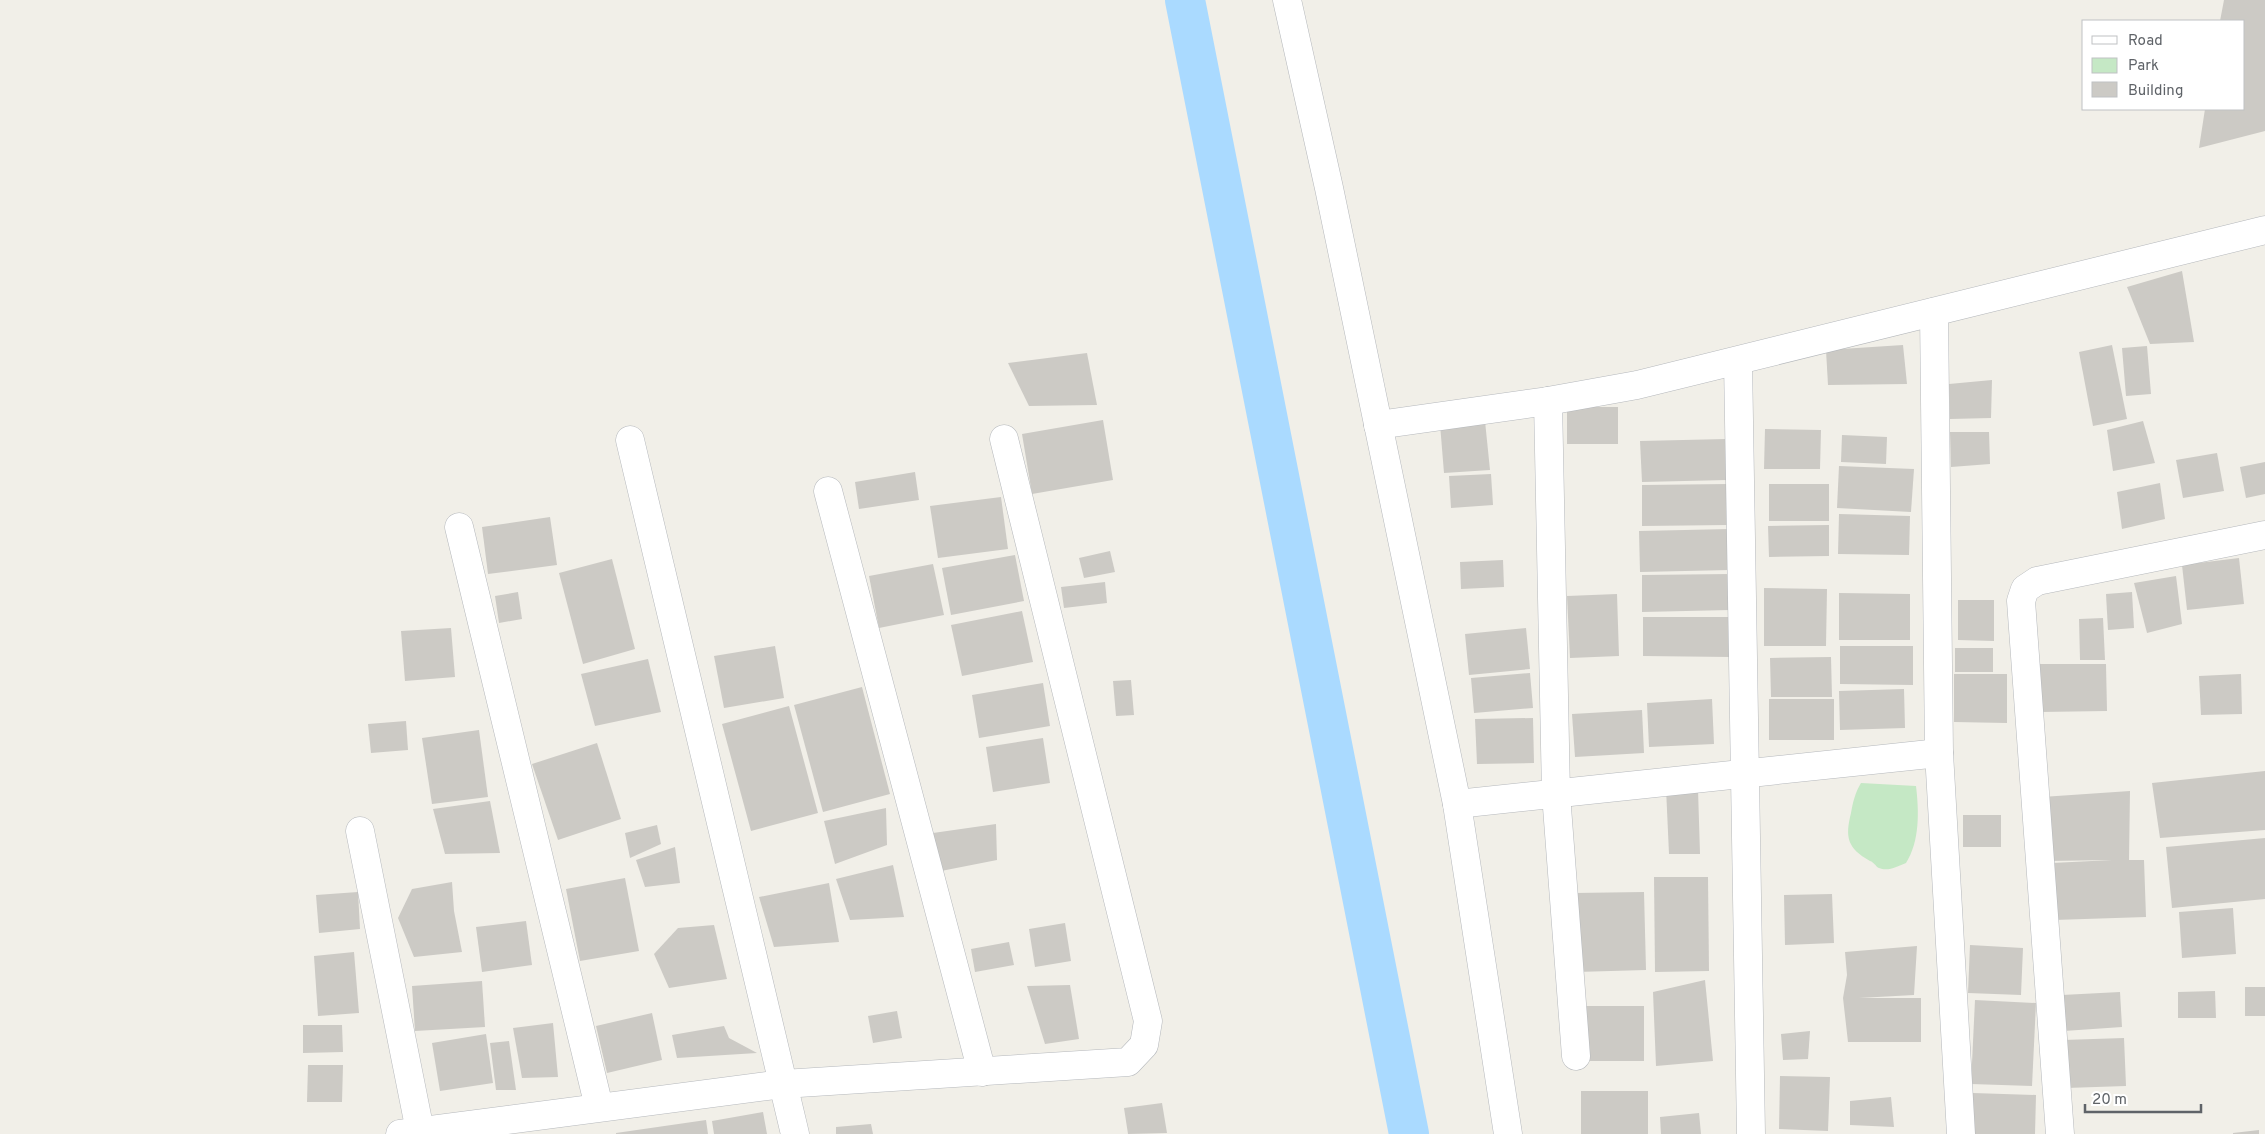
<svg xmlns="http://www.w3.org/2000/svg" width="2265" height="1134" font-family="Overpass,sans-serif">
  <rect width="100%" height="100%" fill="#f1efe8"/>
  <path fill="#c5e8c5" d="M1861,783L1916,786C1919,811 1920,841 1906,863C1898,866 1888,872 1879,868C1876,867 1874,862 1870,861C1847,848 1845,837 1851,813C1853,802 1855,793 1861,783Z"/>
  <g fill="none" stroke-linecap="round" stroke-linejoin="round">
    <polyline stroke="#aadaff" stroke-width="40" points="1185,0 1409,1134"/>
  </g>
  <g fill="#cccac5">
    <polygon points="2224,0 2265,0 2265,131 2199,148 2205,109 2244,109 2244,21 2220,21"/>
    <polygon points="2182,271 2194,342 2150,344 2127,287"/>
    <polygon points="1903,345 1907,384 1828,385 1826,350"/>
    <polygon points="2112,345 2127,419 2093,426 2079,352"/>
    <polygon points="2147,346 2151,394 2126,396 2122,348"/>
    <polygon points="1087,353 1097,405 1029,406 1008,363"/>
    <polygon points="1992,380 1991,418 1950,419 1949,384"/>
    <rect x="1567" y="407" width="51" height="37"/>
    <polygon points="1103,420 1113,480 1032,494 1022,434"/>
    <polygon points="1485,421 1490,470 1444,473 1440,424"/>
    <polygon points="2143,421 2155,463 2113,471 2107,430"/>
    <polygon points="1765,429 1821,430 1820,469 1764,469"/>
    <polygon points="1950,432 1989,432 1990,464 1951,467"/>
    <polygon points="1842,435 1887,437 1886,464 1841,462"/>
    <polygon points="1726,439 1727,480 1642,482 1640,441"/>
    <polygon points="2217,453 2224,491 2183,498 2176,460"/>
    <polygon points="2265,462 2265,494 2246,498 2240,467"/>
    <polygon points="1839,466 1914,469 1911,512 1837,508"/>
    <polygon points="915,472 919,500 859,509 855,482"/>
    <polygon points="1491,474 1493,505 1451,508 1449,476"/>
    <polygon points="2160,483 2165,519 2122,529 2117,492"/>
    <polygon points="1728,484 1728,525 1642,526 1642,485"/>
    <rect x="1769" y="484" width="60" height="37"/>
    <polygon points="1001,497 1008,549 938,558 930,506"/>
    <polygon points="1839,514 1910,516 1909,555 1838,554"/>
    <polygon points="550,517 557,565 488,574 482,527"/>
    <polygon points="1829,525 1829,556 1769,557 1768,526"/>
    <polygon points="1730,529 1730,570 1640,572 1639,531"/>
    <polygon points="1110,551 1115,572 1084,578 1079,558"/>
    <polygon points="1015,555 1024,601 951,615 942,568"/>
    <polygon points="2239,558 2244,604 2187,610 2182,565"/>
    <polygon points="612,559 635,649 583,664 559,573"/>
    <polygon points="1503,560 1504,587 1461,589 1460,562"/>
    <polygon points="933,564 944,615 879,628 869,576"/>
    <polygon points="1730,574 1730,610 1642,612 1642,575"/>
    <polygon points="2176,576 2182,624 2147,633 2134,583"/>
    <polygon points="1105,582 1107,603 1064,608 1061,587"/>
    <polygon points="1764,588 1827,589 1826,646 1764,646"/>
    <polygon points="518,592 522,619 499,623 495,596"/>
    <polygon points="2132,592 2134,628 2108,630 2106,594"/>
    <polygon points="1839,593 1910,594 1910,640 1839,640"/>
    <polygon points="1617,594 1619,656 1570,658 1567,596"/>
    <polygon points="1958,600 1994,600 1994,641 1958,640"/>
    <polygon points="1022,611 1033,662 962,676 951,625"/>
    <polygon points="1643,617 1730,617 1730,657 1643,656"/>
    <polygon points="2103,618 2105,660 2080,660 2079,619"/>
    <polygon points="451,628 455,677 405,681 401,631"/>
    <polygon points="1526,628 1530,669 1469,675 1465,634"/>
    <polygon points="775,646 784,698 724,708 714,656"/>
    <polygon points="1840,646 1913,646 1913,685 1840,684"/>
    <rect x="1955" y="648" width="38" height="24"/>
    <polygon points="1831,657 1832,697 1771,697 1770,658"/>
    <polygon points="648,659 661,712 595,726 581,674"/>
    <polygon points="2040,664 2106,664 2107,711 2040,712"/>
    <polygon points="1530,673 1533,708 1474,713 1471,678"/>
    <polygon points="1954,674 2007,674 2007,723 1954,722"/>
    <polygon points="2241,674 2242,714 2201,715 2199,676"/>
    <polygon points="1131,680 1134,715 1116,716 1113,681"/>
    <polygon points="1043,683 1050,726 979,738 972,695"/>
    <polygon points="862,687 890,794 823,812 794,705"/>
    <polygon points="1904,689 1905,728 1840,730 1839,691"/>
    <polygon points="1712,699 1714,744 1649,747 1647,703"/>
    <rect x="1769" y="699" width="65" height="41"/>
    <polygon points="789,706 818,813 751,831 722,724"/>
    <polygon points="1642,710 1644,753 1575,757 1572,714"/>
    <polygon points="1533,718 1534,763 1477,764 1475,719"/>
    <polygon points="406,721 408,750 371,753 368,724"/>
    <polygon points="479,730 488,797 432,804 422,738"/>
    <polygon points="1043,738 1050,783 993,792 986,747"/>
    <polygon points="597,743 621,819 558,840 532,764"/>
    <polygon points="2265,771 2265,830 2160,838 2152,783"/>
    <polygon points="1666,788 1698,790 1700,854 1669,854"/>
    <polygon points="2130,791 2129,860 2144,860 2146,917 2054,920 2052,863 2112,860 2048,861 2042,797"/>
    <polygon points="490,801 500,853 445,854 433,809"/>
    <polygon points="886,808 887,845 835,864 824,821"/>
    <rect x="1963" y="815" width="38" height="32"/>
    <polygon points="996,824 997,860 936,872 933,833"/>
    <polygon points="657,825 661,844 630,858 625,833"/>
    <polygon points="2265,838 2265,899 2172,908 2166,847"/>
    <polygon points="675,847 680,883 645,887 636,860"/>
    <polygon points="893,865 904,917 850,920 836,879"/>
    <polygon points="1654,877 1708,877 1709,971 1655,972"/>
    <polygon points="625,878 639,951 580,961 566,889"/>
    <polygon points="452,882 454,911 462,952 414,957 398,918 412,889"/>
    <polygon points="829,883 839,942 774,947 759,897"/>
    <polygon points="358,892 360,929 319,933 316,895"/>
    <polygon points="1644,892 1646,970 1576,972 1574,893"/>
    <polygon points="1832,894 1834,943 1785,945 1784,895"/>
    <polygon points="2233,908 2236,954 2182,958 2179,912"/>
    <polygon points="526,921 532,965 482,972 476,927"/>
    <polygon points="1065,923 1071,961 1035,967 1029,929"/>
    <polygon points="714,925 727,979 669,988 654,954 678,928"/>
    <polygon points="1009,942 1014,965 975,972 971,949"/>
    <polygon points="1970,945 2023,948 2021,995 1968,993"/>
    <polygon points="1917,946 1914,995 1859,998 1921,998 1921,1042 1848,1042 1843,998 1847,975 1845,952"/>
    <polygon points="354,952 359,1013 318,1016 314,956"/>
    <polygon points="1705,980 1713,1061 1656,1066 1653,992"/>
    <polygon points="482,981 485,1027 415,1031 412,986"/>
    <polygon points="1070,985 1079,1039 1045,1044 1027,986"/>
    <rect x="2245" y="987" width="20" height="29"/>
    <polygon points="2215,991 2216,1018 2178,1018 2178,992"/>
    <polygon points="2120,992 2122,1027 2064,1031 2062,995"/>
    <polygon points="1975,1000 2036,1003 2032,1086 1971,1084"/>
    <rect x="1585" y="1006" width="59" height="55"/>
    <polygon points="897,1011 902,1038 873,1043 868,1016"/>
    <polygon points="652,1013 662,1060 607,1073 596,1026"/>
    <polygon points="553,1023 558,1077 522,1078 513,1028"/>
    <polygon points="303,1025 342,1025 343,1052 303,1053"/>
    <polygon points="724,1026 729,1038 757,1053 677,1058 672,1035"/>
    <polygon points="1810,1031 1808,1059 1783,1060 1781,1034"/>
    <polygon points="486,1034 493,1083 440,1091 432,1043"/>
    <polygon points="2124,1038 2126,1086 2066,1088 2063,1040"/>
    <polygon points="509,1041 516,1090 496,1090 490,1043"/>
    <polygon points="308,1065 343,1065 342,1102 307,1102"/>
    <polygon points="1780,1076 1830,1077 1828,1131 1779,1129"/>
    <rect x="1581" y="1091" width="67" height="43"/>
    <polygon points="1973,1093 2036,1095 2035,1134 1972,1134"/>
    <polygon points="1891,1097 1894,1127 1850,1125 1850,1101"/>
    <polygon points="1162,1103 1167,1133 1128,1134 1124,1108"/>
    <polygon points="763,1112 767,1134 714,1134 712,1121"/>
    <polygon points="1699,1113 1701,1134 1661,1134 1660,1117"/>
    <polygon points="706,1120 708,1134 616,1134 616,1133"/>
    <polygon points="871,1124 873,1134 836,1134 836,1127"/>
    <polygon points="2259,1130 2259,1134 2233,1134 2233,1133"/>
  </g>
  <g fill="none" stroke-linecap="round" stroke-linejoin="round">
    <defs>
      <g id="minor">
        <polyline points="1287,0 1329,188 1457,804 1508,1134"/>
        <polyline points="1934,312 1939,753 1961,1134"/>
        <polyline points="1738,361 1751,1134"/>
        <polyline points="1548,401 1556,794 1576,1056"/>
        <polyline points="1378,425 1548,401 1637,385 2265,230"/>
        <polyline points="630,440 795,1134"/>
        <polyline points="828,491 982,1072"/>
        <polyline points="459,527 599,1107"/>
        <polyline points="1457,804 1939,753"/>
        <polyline points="360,831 420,1131"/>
        <polyline points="400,1134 783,1084 1128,1062 1144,1045 1148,1021 1004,439"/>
        <polyline points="2060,1134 2021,601 2025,589 2037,581 2265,535"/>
      </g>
    </defs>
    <use href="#minor" stroke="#b5b8bc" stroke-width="29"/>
    <use href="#minor" stroke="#fff" stroke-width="28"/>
  </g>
  <rect x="2082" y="20" width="162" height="90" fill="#ffffff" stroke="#bfc1c3"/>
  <rect x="2092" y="36" width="25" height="8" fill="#ffffff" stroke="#bfc1c3"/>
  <text x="2128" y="45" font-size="15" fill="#5f6368">Road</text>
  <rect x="2092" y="58" width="25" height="15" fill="#c5e8c5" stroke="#bfc1c3"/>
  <text x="2128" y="70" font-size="15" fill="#5f6368">Park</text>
  <rect x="2092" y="82" width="25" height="15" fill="#cccac5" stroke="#bfc1c3"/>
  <text x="2128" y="95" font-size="15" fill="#5f6368">Building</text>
  <path d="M2085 1104v8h116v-8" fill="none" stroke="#5f6368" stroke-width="2.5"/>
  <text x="2092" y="1104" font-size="15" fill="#5f6368" stroke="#ffffff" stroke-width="4" paint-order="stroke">20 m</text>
</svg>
